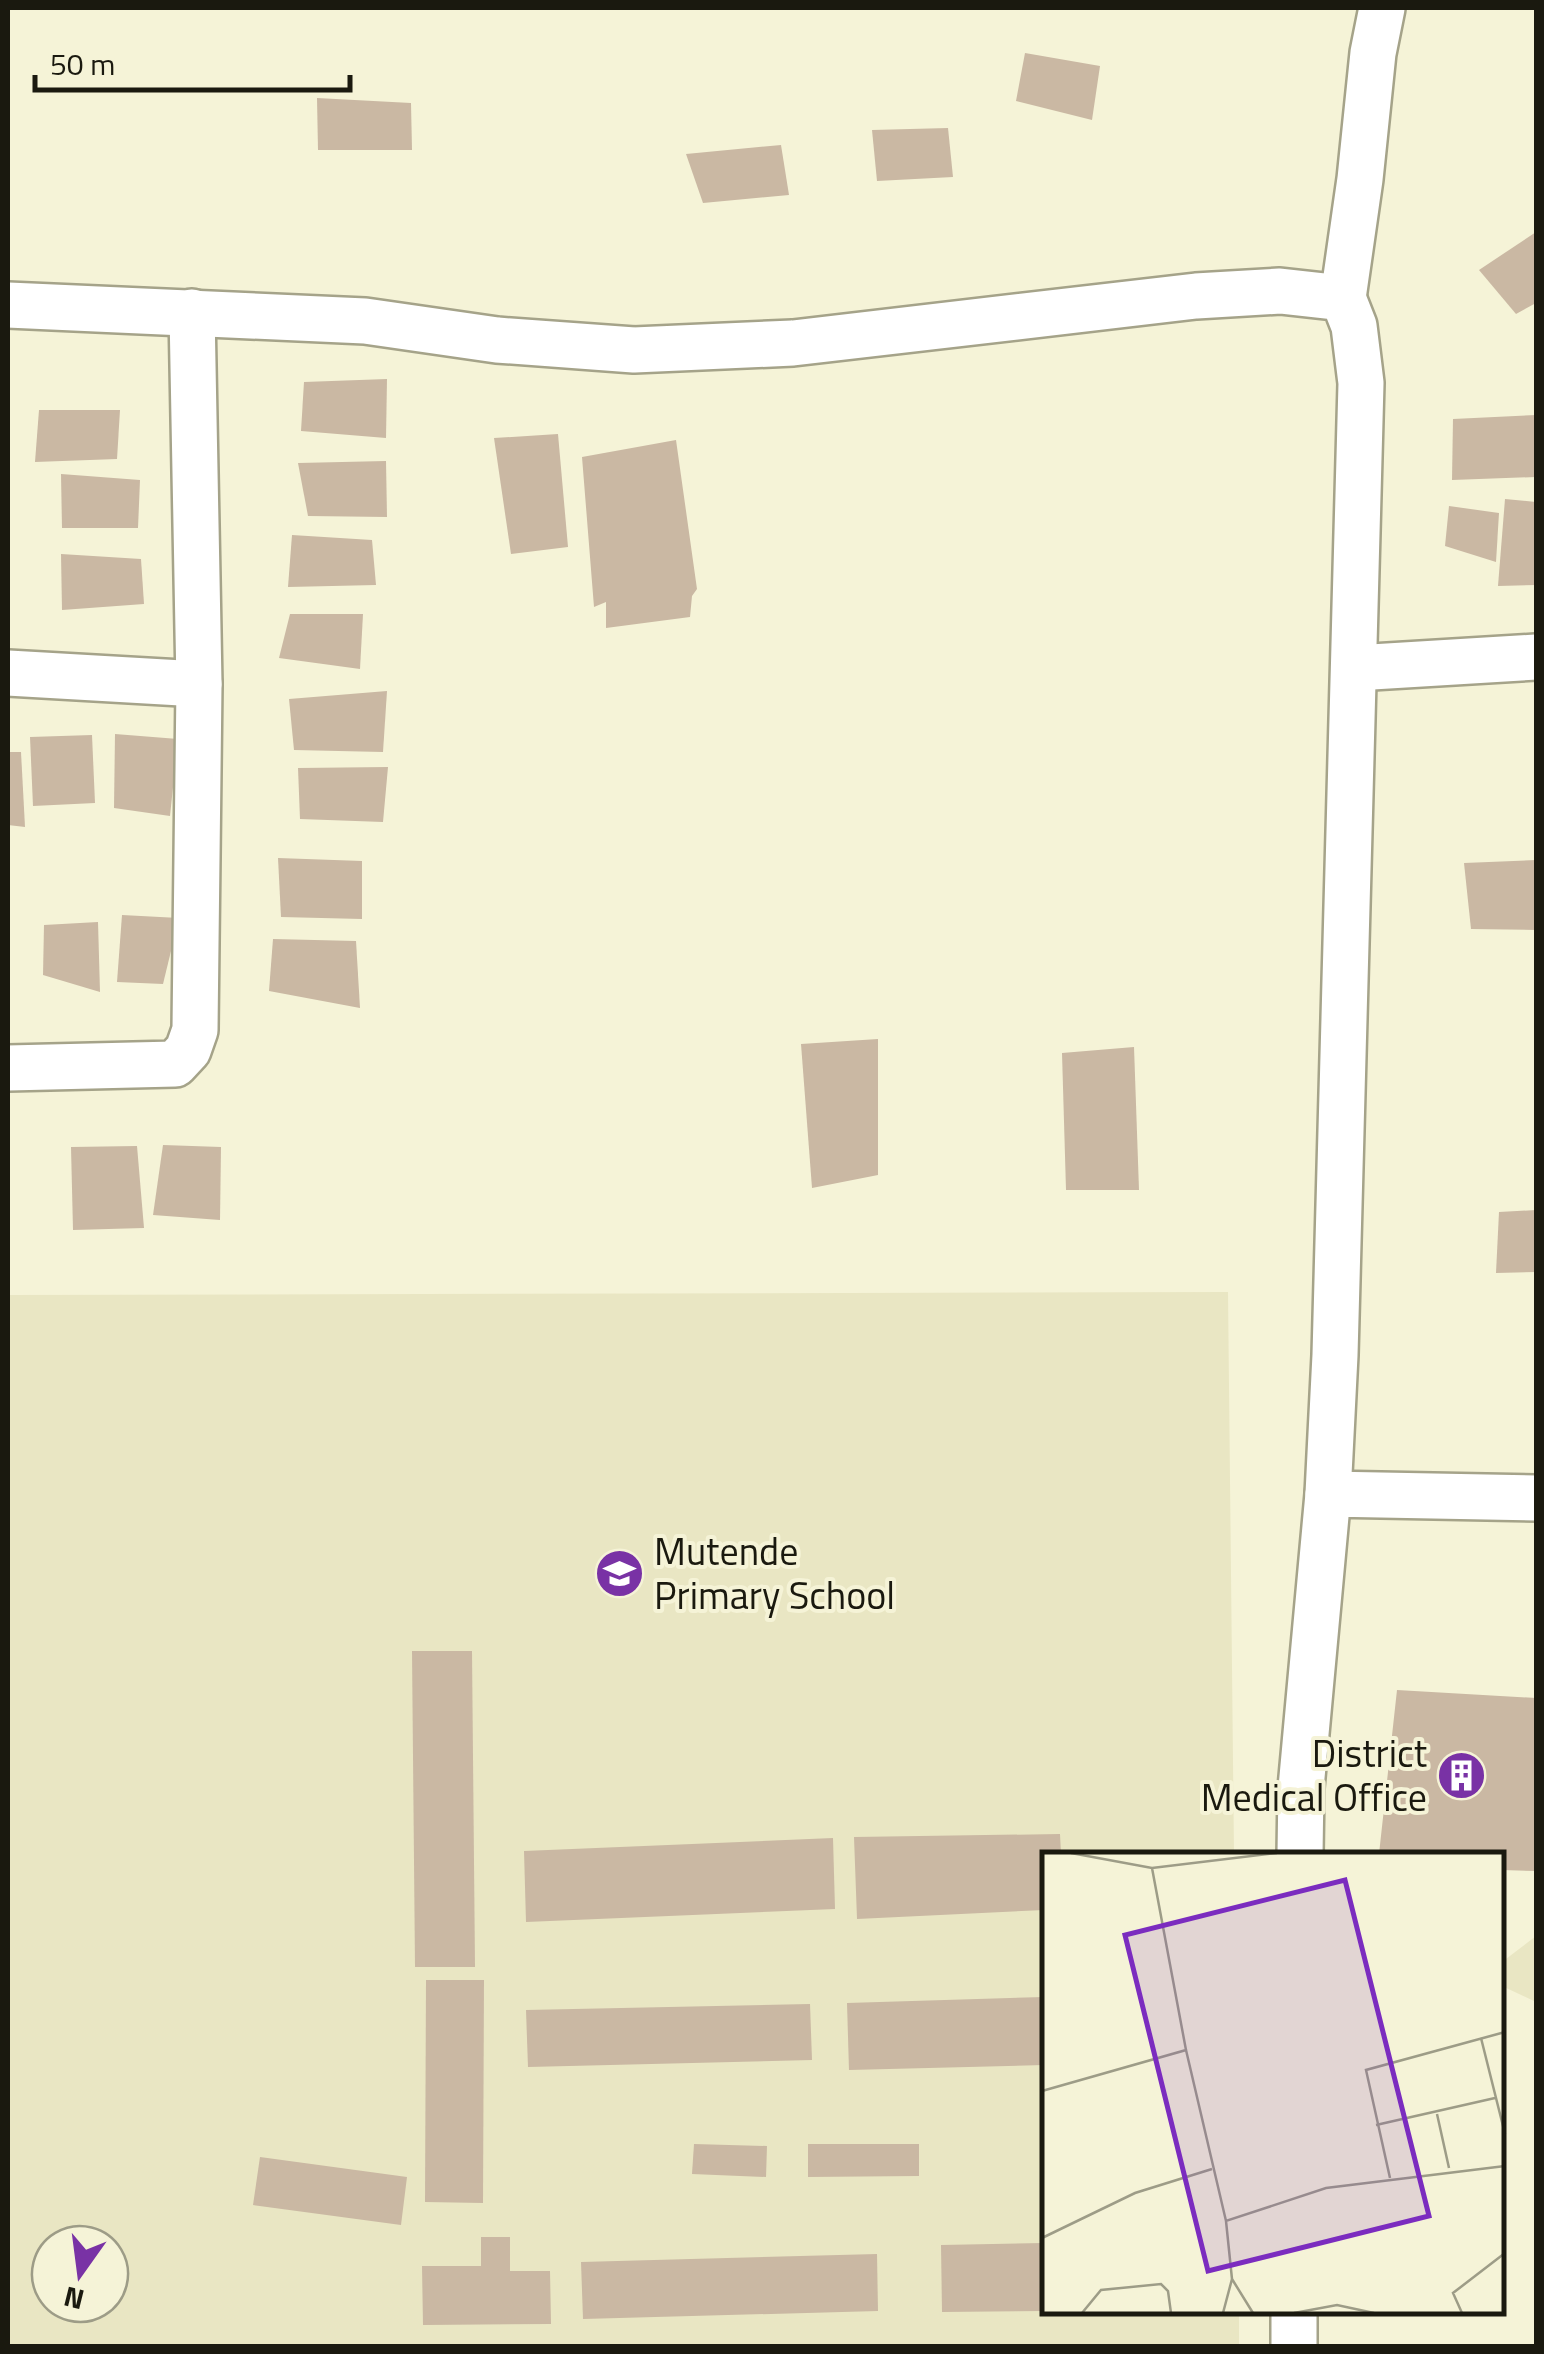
<svg xmlns="http://www.w3.org/2000/svg" width="1544" height="2354" font-family="'Titillium Web',sans-serif">
  <rect width="100%" height="100%" fill="#f5f3d7"/>
  <g fill="#e9e6c3" fill-rule="evenodd">
    <path d="M1228,1292L1234,1854H1044V2312H1239V2346H8V1295ZM50,2244H110V2304H50Z"/>
    <polygon points="1536,1936 1536,1935 1536,2002 1502,1986 1502,1962"/>
  </g>
  <g fill="#cab8a3">
    <polygon points="1025,53 1100,66 1092,120 1016,101"/>
    <polygon points="317,98 411,103 412,150 318,150"/>
    <polygon points="948,128 953,177 877,181 872,130"/>
    <polygon points="781,145 789,195 703,203 686,154"/>
    <polygon points="1536,232 1536,303 1516,314 1479,270"/>
    <polygon points="387,379 386,438 301,431 304,382"/>
    <polygon points="39,410 120,410 117,459 35,462"/>
    <polygon points="1536,415 1536,477 1452,480 1453,419"/>
    <polygon points="558,434 568,547 511,554 494,438"/>
    <polygon points="676,440 697,589 692,596 690,617 606,628 606,602 594,607 582,457"/>
    <polygon points="386,461 387,517 308,516 298,463"/>
    <polygon points="61,474 140,480 138,528 62,528"/>
    <polygon points="1505,499 1536,502 1536,585 1498,586"/>
    <polygon points="1449,506 1499,513 1496,562 1445,546"/>
    <polygon points="292,535 372,540 376,585 288,587"/>
    <polygon points="61,554 141,559 144,604 62,610"/>
    <polygon points="290,614 363,614 360,669 279,658"/>
    <polygon points="387,691 383,752 294,750 289,699"/>
    <polygon points="115,734 178,739 170,816 114,808"/>
    <polygon points="92,735 95,803 33,806 30,737"/>
    <polygon points="8,752 21,752 25,827 8,825"/>
    <polygon points="388,767 383,822 300,819 298,768"/>
    <polygon points="278,858 362,861 362,919 281,917"/>
    <polygon points="1536,860 1536,930 1471,929 1464,863"/>
    <polygon points="122,915 179,918 163,984 117,982"/>
    <polygon points="98,922 100,992 43,975 44,925"/>
    <polygon points="273,939 356,941 360,1008 269,991"/>
    <polygon points="878,1039 878,1175 812,1188 801,1044"/>
    <polygon points="1134,1047 1139,1190 1066,1190 1062,1053"/>
    <polygon points="163,1145 221,1147 220,1220 153,1215"/>
    <polygon points="137,1146 144,1228 73,1230 71,1147"/>
    <polygon points="1536,1210 1536,1272 1496,1273 1499,1212"/>
    <polygon points="412,1651 472,1651 475,1967 415,1967"/>
    <polygon points="1397,1690 1536,1698 1536,1871 1502,1870 1502,1854 1379,1854"/>
    <polygon points="1060,1834 1061,1854 1044,1854 1044,1910 857,1919 854,1837"/>
    <polygon points="833,1838 835,1909 526,1922 524,1851"/>
    <polygon points="426,1980 484,1980 483,2203 425,2202"/>
    <polygon points="1044,1997 1044,2065 849,2070 847,2003"/>
    <polygon points="810,2004 812,2060 528,2067 526,2010"/>
    <polygon points="694,2144 767,2146 766,2177 692,2174"/>
    <polygon points="808,2144 919,2144 919,2176 808,2177"/>
    <polygon points="260,2157 407,2177 401,2225 253,2205"/>
    <polygon points="481,2237 510,2237 510,2271 550,2271 551,2324 423,2325 422,2266 481,2266"/>
    <polygon points="1044,2243 1044,2311 942,2312 941,2245"/>
    <polygon points="877,2254 878,2311 583,2319 581,2262"/>
  </g>
  <g fill="none" stroke-linecap="round" stroke-linejoin="round">
    <defs>
      <g id="street">
        <polyline points="1343,298 1360,179 1373,53 1382,8"/>
        <polyline points="8,305 365,321 497,340 634,350 793,343 1196,296 1280,291 1343,298 1354,326 1361,383 1335,1355 1328,1494"/>
        <polyline points="1355,668 1536,657"/>
        <polyline points="8,673 199,684"/>
        <polyline points="8,1068 175,1064 188,1050 195,1030 199,684 192,312"/>
        <polyline points="1300,1854 1301,1788 1328,1494 1536,1498"/>
        <polyline points="1294,2346 1294,2312"/>
      </g>
    </defs>
    <use href="#street" stroke="#a5a389" stroke-width="50"/>
    <use href="#street" stroke="#fff" stroke-width="45"/>
  </g>
  <defs>
    <symbol id="school-disc" viewBox="-11 -11 22 22"><circle r="9.5" fill="#7932a5" stroke="#f5f3d7"/><path d="M0-5L7-2L0 1L-7-2ZM-4 1L0 2.5L4 1V4Q0 6-4 4Z" fill="#fff"/></symbol>
    <symbol id="building-disc" viewBox="-11 -11 22 22"><circle r="9.5" fill="#7932a5" stroke="#f5f3d7"/><path d="M-4-6H4V6H1V3H-1V6H-4ZM-2.5-4.3h1.7v1.8h-1.7ZM.8-4.3h1.7v1.8H.8ZM-2.5-1h1.7V.8h-1.7ZM.8-1h1.7V.8H.8Z" fill="#fff"/></symbol>
  </defs>
  <g fill-rule="evenodd">
    <use href="#school-disc" x="592" y="1546" width="55" height="55"/>
    <use href="#building-disc" x="1434" y="1748" width="55" height="55"/>
  </g>
  <g text-anchor="middle" stroke-width="8" stroke-linejoin="round" paint-order="stroke">
    <g font-size="38" fill="#1a190f" stroke="#f5f3d7" text-anchor="start">
      <text x="654" y="1565">Mutende<tspan x="654" dy="44">Primary School</tspan></text>
      <text x="1427" y="1767" text-anchor="end">District<tspan x="1427" dy="44">Medical Office</tspan></text>
    </g>
  </g>
  <g transform="translate(1042 1852)">
    <rect width="462" height="462" fill="#f5f3d7"/>
    <path fill="none" stroke="#9d9c87" stroke-width="2.5" d="M29,1L110,16L235,1M439,186L463,282M144,198L184,369L284,336L463,314M0,239L144,198L110,16M395,262L407,316M334,273L453,246M348,326L324,218L463,180M0,386L93,341L170,317M190,427L211,461M40,461L59,438L119,432L126,439L129,461M181,461L190,427L184,369M252,461L295,453L332,461M420,461L411,441L463,401"/>
    <path fill="#7b2cbf" fill-opacity="0.15" stroke="#7b2cbf" stroke-width="5" d="M303,28L387,364L166,419L83,83Z"/>
    <rect width="462" height="462" fill="none" stroke="#1a190f" stroke-width="5"/>
  </g>
  <rect width="1544" height="2354" fill="none" stroke="#1a190f" stroke-width="20"/>
  <g transform="translate(80 2274) rotate(194)"><circle r="48" fill="#f5f3d7" stroke="#9d9c87" stroke-width="2.5"/>
  <path d="M0-8L18 38L0 25L-18 38Z" fill="#7932a5"/>
  <text y="-15" font-size="28" font-weight="bold" text-anchor="middle" fill="#1a190f">N</text>
  </g>
  <path d="M35 75v15h315v-15" fill="none" stroke="#1a190f" stroke-width="5"/>
  <text x="50" y="75" font-size="30" fill="#1a190f" stroke="#f5f3d7" stroke-width="8" paint-order="stroke">50 m</text>
</svg>
